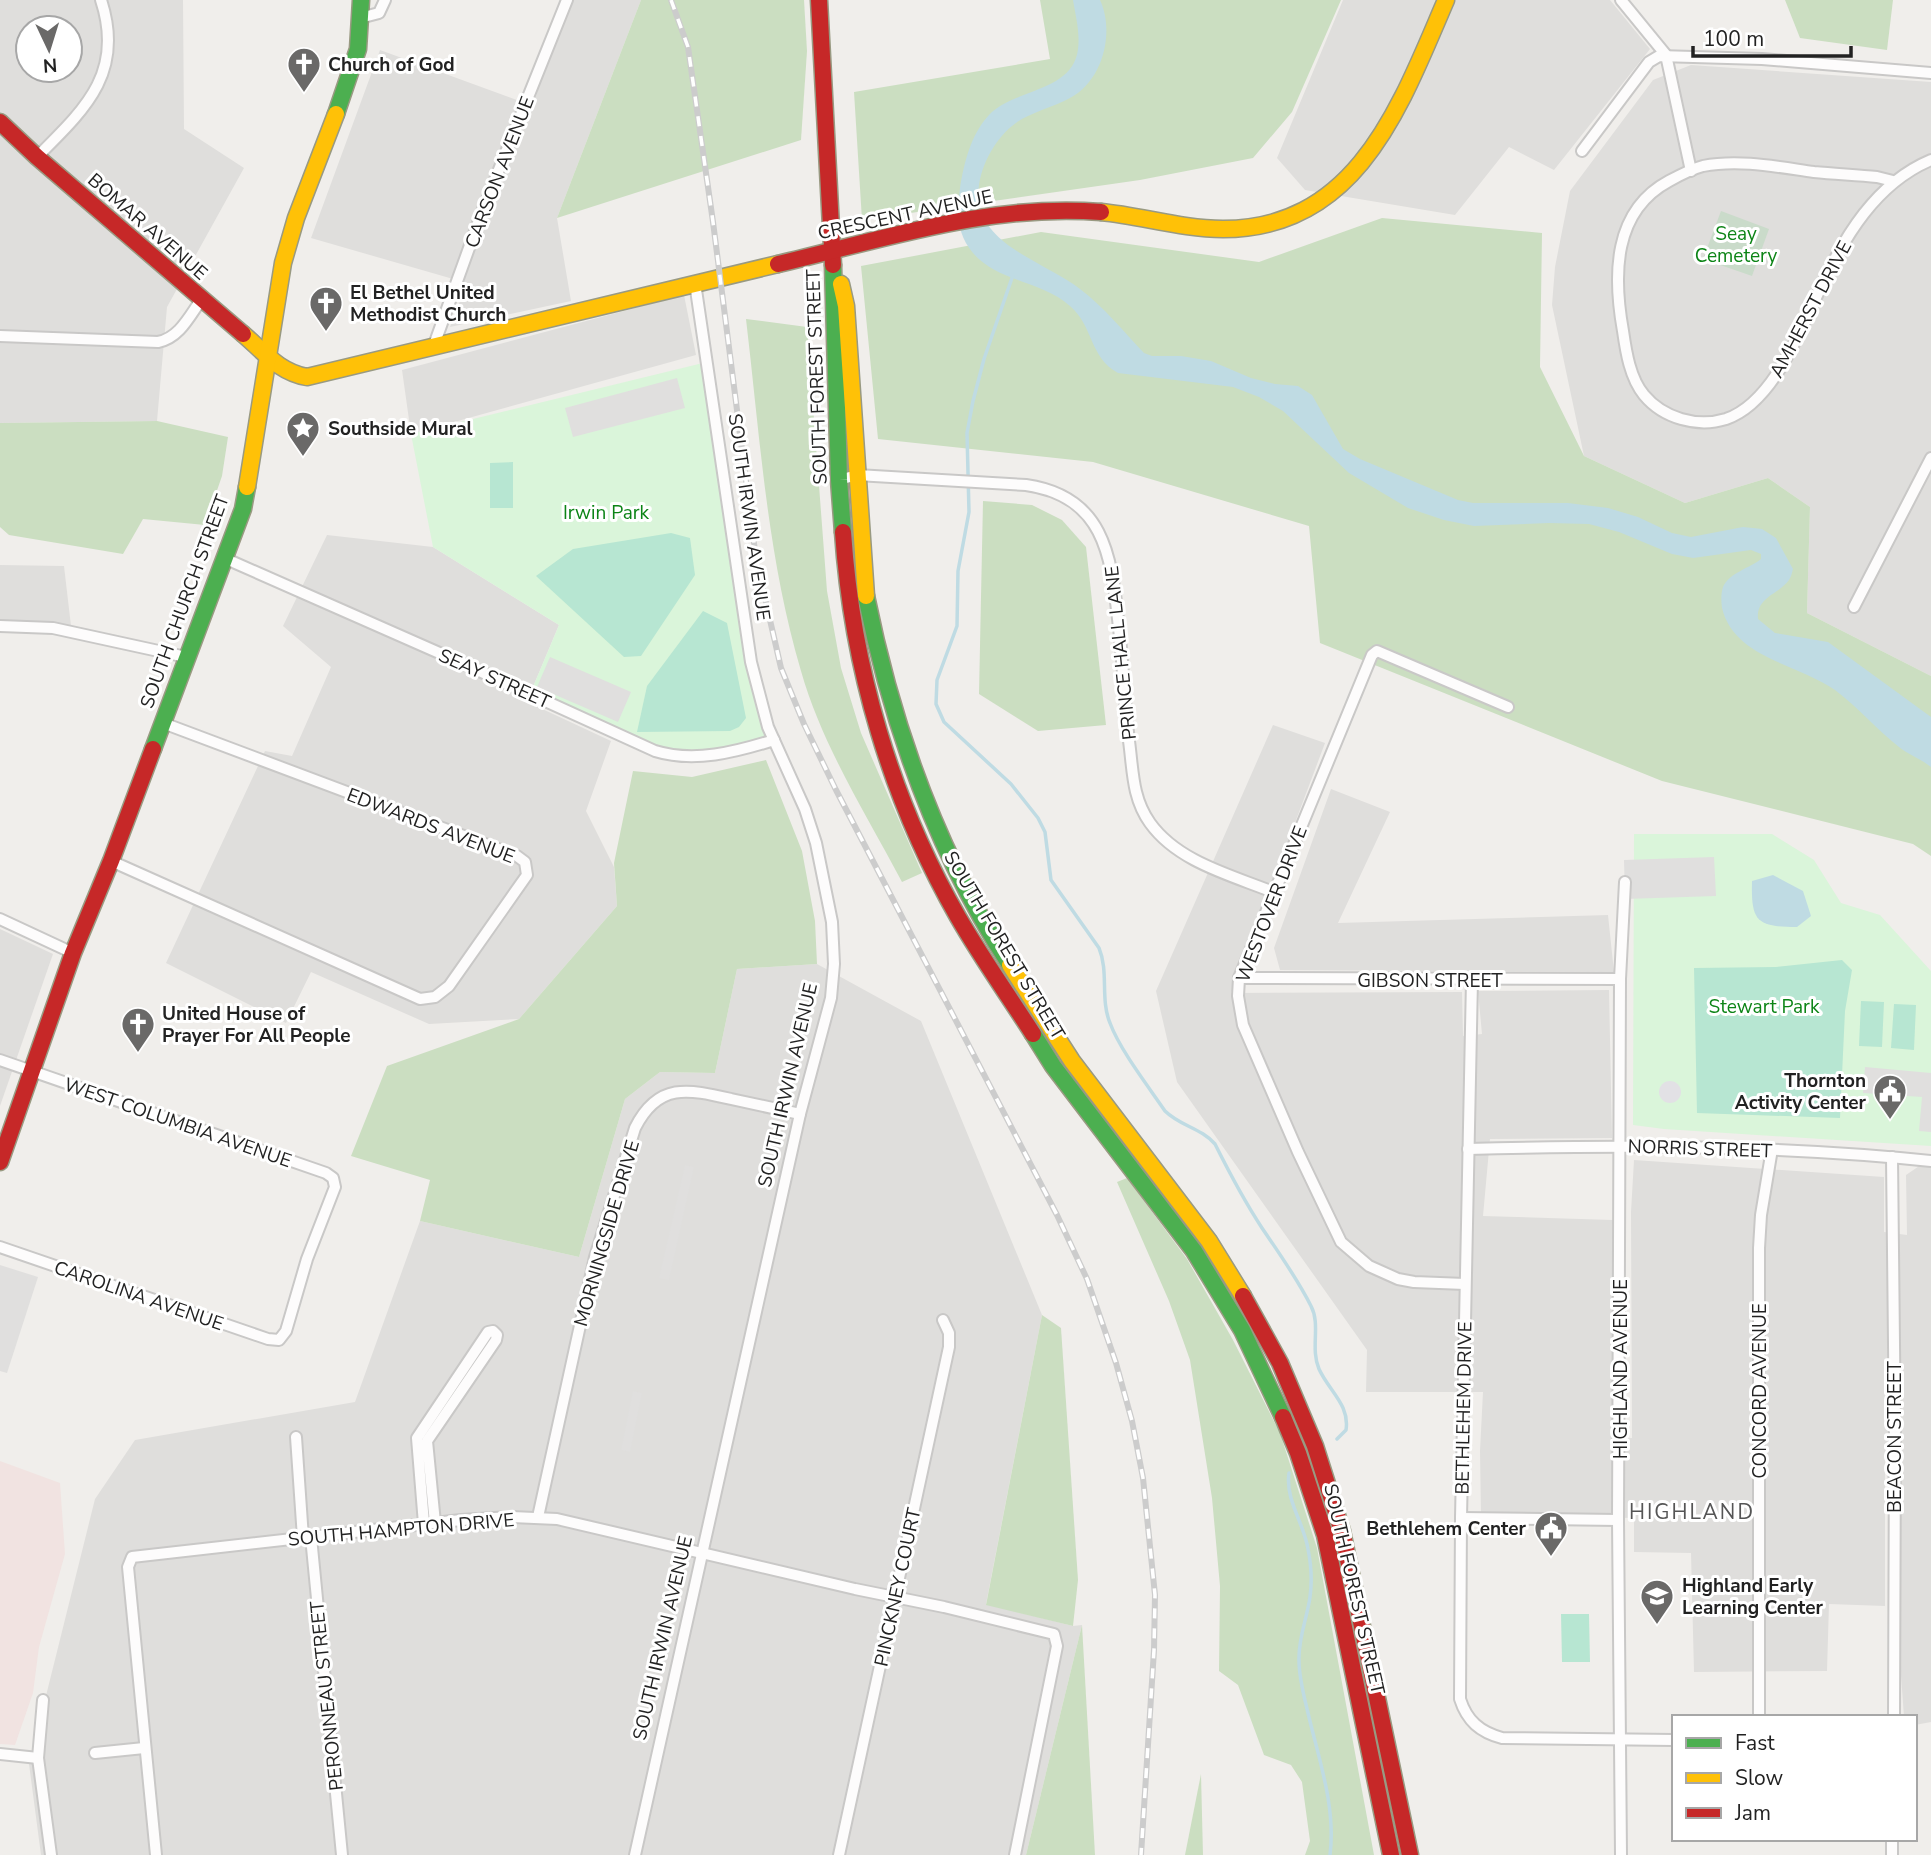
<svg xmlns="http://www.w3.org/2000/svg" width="1931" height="1855" font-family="'Nunito Sans',sans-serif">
  <rect width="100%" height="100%" fill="#f0eeeb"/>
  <g fill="#dfdedc" fill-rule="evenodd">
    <path d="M0,0H183L184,129L244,168L167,307L157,421L0,423ZM28,28H70V70H28Z"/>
    <polygon points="566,0 641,0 557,218 571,301 450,327 467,283 311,238 380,50 533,106"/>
    <polygon points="1343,0 1610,0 1650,49 1554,170 1509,147 1455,215 1305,190 1277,158"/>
    <polygon points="1691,65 1931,82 1931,676 1807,613 1810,507 1768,478 1685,503 1584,456 1552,305 1555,267 1570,191 1653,80"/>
    <polygon points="684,295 696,355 411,434 402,370"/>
    <polygon points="327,535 433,547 559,625 530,694 523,700 611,741 586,811 614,867 617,906 519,1019 429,1024 311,972 286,1023 166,963 265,751 292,756 331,667 283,626"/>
    <polygon points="0,565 64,566 71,626 0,623"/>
    <polygon points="1273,725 1325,743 1231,993 1462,992 1463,1036 1482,1034 1478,991 1609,990 1612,1138 1490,1139 1483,1216 1613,1220 1612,1439 1632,1438 1631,1212 1634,1160 1884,1177 1884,1232 1907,1235 1906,1175 1931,1158 1931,1722 1915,1725 1915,1717 1904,1717 1885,1448 1885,1606 1829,1604 1827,1671 1694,1672 1691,1553 1634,1552 1634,1518 1481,1515 1480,1451 1483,1392 1366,1392 1367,1350 1177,1082 1156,991"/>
    <polygon points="1331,789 1390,812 1338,923 1608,915 1614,972 1280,970 1274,948"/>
    <polygon points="0,929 53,954 0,1106"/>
    <polygon points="817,964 921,1021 1042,1315 986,1604 1073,1626 1082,1625 1026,1855 41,1855 29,1764 95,1499 135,1440 355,1402 420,1221 579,1257 625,1099 660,1072 715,1073 737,969"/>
  </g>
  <polygon fill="#f1e3e1" points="0,1461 60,1483 65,1554 39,1647 33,1693 15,1745 0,1744"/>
  <g fill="#cbdec1">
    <polygon points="641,0 804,0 807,51 801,140 557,218"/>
    <polygon points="1040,0 1341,0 1292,112 1253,158 1140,180 862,220 854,92 1050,59"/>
    <polygon points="1785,0 1893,0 1887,50 1800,38"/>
    <polygon points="1382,218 1542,233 1540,367 1584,456 1685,503 1768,478 1810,507 1807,613 1931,676 1931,856 1913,844 1662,781 1320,643 1309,526 1093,462 878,439 861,266 1041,232 1259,262"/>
    <path d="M746,319L807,327L827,591L841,668L861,733L922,873L902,882C866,814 822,745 801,671C767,556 760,437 746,319Z"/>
    <polygon points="157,421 228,437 222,476 205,525 143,519 123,554 9,535 0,527 0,423"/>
    <polygon points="983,501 1032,505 1062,520 1086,547 1106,725 1038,731 979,694"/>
    <polygon points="766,760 802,851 815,921 817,964 737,969 715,1073 660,1072 625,1099 579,1257 420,1221 430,1180 351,1156 387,1066 519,1019 617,906 614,863 633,771 692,777"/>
    <polygon points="1127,1178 1187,1259 1233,1340 1280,1433 1317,1548 1374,1855 1305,1855 1310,1841 1302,1782 1291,1765 1264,1755 1238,1685 1219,1671 1220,1586 1212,1498 1190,1360 1169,1301 1117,1182"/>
    <polygon points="1042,1315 1061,1328 1078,1580 1073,1626 986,1605"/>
    <polygon points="1082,1625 1095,1855 1026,1855"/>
    <polygon points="1201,1774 1203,1855 1185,1855"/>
  </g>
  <polygon fill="#cadbca" points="1721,211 1769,229 1752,276 1703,259"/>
  <g fill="#daf5da">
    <polygon points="707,362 744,619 774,740 675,756 530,694 559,625 433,547 411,434"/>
    <polygon points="1634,834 1772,834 1814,860 1841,903 1880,915 1931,971 1931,1146 1664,1129 1633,1125"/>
  </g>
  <g fill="#b7e6d2">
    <polygon points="513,462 513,508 490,508 490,463"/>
    <polygon points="671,533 690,538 695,575 641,656 624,657 536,576 573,549"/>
    <polygon points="703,611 727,623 746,718 739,727 730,731 637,732 647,686"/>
    <polygon points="1842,960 1852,970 1845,1011 1840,1118 1697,1113 1694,968 1776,967"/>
    <polygon points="1861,1001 1884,1002 1882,1047 1859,1046"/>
    <polygon points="1894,1004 1916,1005 1914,1050 1891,1048"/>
    <polygon points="1561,1614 1589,1614 1590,1662 1562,1662"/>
  </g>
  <g fill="#e0dfde">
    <polygon points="677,378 685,408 573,437 565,408"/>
    <polygon points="550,657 631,692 618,722 537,687"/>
    <polygon points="1714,857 1716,896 1625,899 1624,860"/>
    <polygon points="1865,1067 1931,1073 1931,1132 1919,1131 1922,1097 1863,1093"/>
    <polygon points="685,1165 694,1167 669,1280 659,1278"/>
    <polygon points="0,1265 38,1277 7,1373 0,1371"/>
    <polygon points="633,1391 642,1393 630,1452 621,1450"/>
  </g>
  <circle fill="#e2e1e5" cx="1670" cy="1092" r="11"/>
  <g fill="#bfdbe3">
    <path d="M1073,0H1100C1115,32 1103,81 1070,98C1052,108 1027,113 1012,126C991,143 973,179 980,207C989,248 1050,265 1080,289C1104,307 1124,332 1144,353L1152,356H1181L1211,361L1251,378L1275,384L1298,386L1312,395L1343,449L1360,459L1458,500L1473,503H1568L1608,508L1638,517L1672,533L1691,537L1743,527L1762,529L1776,538L1793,569C1792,573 1791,577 1789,580C1778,595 1756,597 1758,619L1775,633L1828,642L1931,717V767C1921,759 1909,755 1899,747C1877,730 1858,707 1835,690C1798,664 1734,658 1722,608C1721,601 1721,593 1723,587C1729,573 1750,568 1761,559V554L1751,550L1693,558L1672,554L1619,532L1589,524L1549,523L1474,526L1444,520L1408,508L1349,473L1283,411L1259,397L1233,387L1118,373C1089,357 1094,327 1070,306C1042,281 998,282 973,253C956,233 957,212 960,188C964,163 971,134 989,115C1013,90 1064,92 1076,58C1082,40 1076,18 1073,0Z"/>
    <path d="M1773,875L1803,891L1811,916L1797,927C1756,927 1751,921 1752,881Z"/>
  </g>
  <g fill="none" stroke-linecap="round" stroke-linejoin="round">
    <g stroke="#bfdbe3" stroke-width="3.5">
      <path d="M1013,275L984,359L973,401L967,433L969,512L958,571L957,626L937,680L936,704L944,722L1011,784L1038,818L1045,832L1051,880L1099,948C1109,972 1100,999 1110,1023C1120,1050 1148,1086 1165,1111C1180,1126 1201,1128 1215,1144C1229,1172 1245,1202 1262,1228C1279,1253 1297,1278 1311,1306C1321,1325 1310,1348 1319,1369C1329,1391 1350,1405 1346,1430L1337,1439"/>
      <path d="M1289,1473C1285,1500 1304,1523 1308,1549C1311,1564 1312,1583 1310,1597C1307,1619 1298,1638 1299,1661C1299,1678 1304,1696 1308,1713C1319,1760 1336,1807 1330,1855"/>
    </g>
    <defs>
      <g id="street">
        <polyline points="1621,0 1666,55 1691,171"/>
        <polyline points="360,18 379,13 385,0"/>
        <polyline points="1582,151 1649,62 1659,56 1762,59 1931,73"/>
        <path d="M37,157C85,109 125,73 101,0"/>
        <path d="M1893,181L1877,177C1856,175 1835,174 1814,172C1778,167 1739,159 1703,166C1691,169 1680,175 1669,181C1613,211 1613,275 1623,331C1626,352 1630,378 1644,395C1663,418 1697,428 1726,419C1773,403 1800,331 1820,289C1844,237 1876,183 1931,160"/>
        <path d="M0,336L158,342C179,338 189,317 201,300"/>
        <polyline points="434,345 482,212 567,0"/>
        <path d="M839,480L857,475L1026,485C1103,496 1111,554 1118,619C1123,660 1124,701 1129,741C1133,770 1132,798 1150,823C1178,862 1231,875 1273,892"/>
        <path d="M224,558L453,659L655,751C694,763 736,752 774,740"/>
        <polyline points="1854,607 1931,458"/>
        <polyline points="0,626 53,628 186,657"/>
        <polyline points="111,861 420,999 435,997 449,986 527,875 525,862 517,856 163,723"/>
        <polyline points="0,919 73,953"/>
        <polyline points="1239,978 1620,979"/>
        <path d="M1472,980L1461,1518L1460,1699C1467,1721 1480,1732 1502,1738L1674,1740"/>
        <polyline points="0,1060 326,1173 333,1178 335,1187 307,1259 286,1331 279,1340 268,1339 0,1247"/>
        <path d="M1468,1149C1622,1145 1777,1145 1931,1161"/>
        <polyline points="1892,1157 1895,1437 1894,1717"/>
        <polyline points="1465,1284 1414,1282 1398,1279 1369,1266 1341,1242 1298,1152 1243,1025 1238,996 1239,978 1372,655 1377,651 1508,707"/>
        <polyline points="296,1437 303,1538"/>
        <path d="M538,1517L595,1257L635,1128C658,1082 688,1089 731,1099C754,1104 777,1109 800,1114"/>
        <polyline points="1461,1518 1618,1520"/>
        <polyline points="424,1524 417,1438 488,1332 493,1331 497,1335 496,1340 427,1441 435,1523"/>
        <polyline points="311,1537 342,1855"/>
        <polyline points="43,1700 38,1758 51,1855"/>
        <polyline points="1759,1717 1759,1248 1761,1215 1772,1149"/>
        <polyline points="95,1753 144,1748"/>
        <polyline points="0,1754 38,1758"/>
        <polyline points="156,1855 128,1567 132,1557 461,1520 512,1517 557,1519 855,1589 944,1607 1054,1634 1057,1646 1015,1855"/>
        <polyline points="635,1855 800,1114 831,998 834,964 832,922 816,843 805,809 768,727 751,662 695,283"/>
        <polyline points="839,1855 949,1347 949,1333 943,1320"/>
        <polyline points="1621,1855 1618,1520 1620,979 1625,882"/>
        <polyline points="1892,1855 1892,1839"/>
      </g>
      <g id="fast">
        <polyline points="336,114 358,49 361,0"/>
        <polyline points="833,265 839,480 843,532"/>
        <path d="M866,596C892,725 938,854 1010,965"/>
        <polyline points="153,749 243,509 247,487"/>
        <polyline points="1033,1034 1053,1066 1194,1251 1242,1330 1283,1417"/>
      </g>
      <g id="slow">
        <path d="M1101,212C1142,216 1182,229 1223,229C1358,229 1401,104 1446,0"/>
        <polyline points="841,284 846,306 866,596"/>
        <path d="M243,334C264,352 279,372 307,377L778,264"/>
        <polyline points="247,487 283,263 296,218 336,114"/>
        <polyline points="1010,965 1072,1061 1209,1241 1243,1296"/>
      </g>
      <g id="jam">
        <polyline points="819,0 833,265"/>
        <polyline points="0,122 37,157 243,334"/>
        <path d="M778,264C885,239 990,203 1101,212"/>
        <path d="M843,532C852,667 891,800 958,917C981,957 1008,995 1033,1034"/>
        <polyline points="0,1162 73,953 111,861 153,749"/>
        <polyline points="1243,1296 1280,1363 1315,1446 1342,1531 1410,1855"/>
        <polyline points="1283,1417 1298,1453 1325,1535 1391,1855"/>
      </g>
    </defs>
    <use href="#street" stroke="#c9c8c7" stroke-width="14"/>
    <use href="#fast" stroke="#999a82" stroke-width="19"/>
    <use href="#slow" stroke="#999a82" stroke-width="19"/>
    <use href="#jam" stroke="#999a82" stroke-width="19"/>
    <use href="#street" stroke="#fdfcfc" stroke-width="10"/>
    <use href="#fast" stroke="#4caf50" stroke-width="16"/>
    <use href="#slow" stroke="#ffc107" stroke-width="16"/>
    <use href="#jam" stroke="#c62828" stroke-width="16"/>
    <defs>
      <polyline id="rail" points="671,0 688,47 713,222 756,559 781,668 804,724 836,790 1057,1215 1087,1279 1116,1363 1132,1421 1143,1478 1155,1595 1154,1650 1141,1855"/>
    </defs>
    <use href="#rail" stroke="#ccc" stroke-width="6"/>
    <use href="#rail" stroke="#fff" stroke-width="3.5" stroke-dasharray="10" stroke-linecap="butt"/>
  </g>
  <defs>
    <symbol id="church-pin" viewBox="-11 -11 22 30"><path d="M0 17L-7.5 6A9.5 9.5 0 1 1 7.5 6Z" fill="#6a6968" stroke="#fff"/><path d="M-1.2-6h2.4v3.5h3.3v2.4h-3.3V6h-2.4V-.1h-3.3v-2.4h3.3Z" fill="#fff"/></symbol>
    <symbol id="sight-pin" viewBox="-11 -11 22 30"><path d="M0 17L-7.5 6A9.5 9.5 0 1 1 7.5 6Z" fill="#6a6968" stroke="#fff"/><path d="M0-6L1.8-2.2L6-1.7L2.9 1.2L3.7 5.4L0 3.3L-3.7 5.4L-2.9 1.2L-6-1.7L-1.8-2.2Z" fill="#fff"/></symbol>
    <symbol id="civic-pin" viewBox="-11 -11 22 30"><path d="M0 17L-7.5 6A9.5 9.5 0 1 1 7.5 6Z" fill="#6a6968" stroke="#fff"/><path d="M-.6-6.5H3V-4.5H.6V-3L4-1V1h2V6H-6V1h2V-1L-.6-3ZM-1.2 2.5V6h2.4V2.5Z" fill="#fff"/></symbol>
    <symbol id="school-pin" viewBox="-11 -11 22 30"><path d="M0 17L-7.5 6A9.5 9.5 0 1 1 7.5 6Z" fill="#6a6968" stroke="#fff"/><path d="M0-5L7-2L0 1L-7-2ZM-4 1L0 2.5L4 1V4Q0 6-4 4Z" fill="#fff"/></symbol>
  </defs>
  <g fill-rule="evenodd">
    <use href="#church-pin" x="285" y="45" width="38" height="52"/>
    <use href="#church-pin" x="307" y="284" width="38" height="52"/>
    <use href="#sight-pin" x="284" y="409" width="38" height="52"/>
    <use href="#church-pin" x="119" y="1005" width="38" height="52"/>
    <use href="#civic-pin" x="1871" y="1072" width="38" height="52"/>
    <use href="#civic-pin" x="1532" y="1509" width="38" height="52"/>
    <use href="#school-pin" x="1638" y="1577" width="38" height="52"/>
  </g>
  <g text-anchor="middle" stroke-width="6" stroke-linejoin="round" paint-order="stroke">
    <g font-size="19" font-weight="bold" fill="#222" stroke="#fff" text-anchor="start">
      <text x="328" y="71">Church of God</text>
      <text x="350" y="299">El Bethel United<tspan x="350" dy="22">Methodist Church</tspan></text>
      <text x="328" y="435">Southside Mural</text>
      <text x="162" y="1020">United House of<tspan x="162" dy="22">Prayer For All People</tspan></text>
      <text x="1866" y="1087" text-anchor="end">Thornton<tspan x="1866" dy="22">Activity Center</tspan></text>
      <text x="1526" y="1535" text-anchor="end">Bethlehem Center</text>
      <text x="1682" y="1592">Highland Early<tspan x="1682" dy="22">Learning Center</tspan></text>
    </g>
    <g font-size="19" fill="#222" stroke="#fff">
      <text transform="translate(499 172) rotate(-69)" y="7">CARSON AVENUE</text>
      <text transform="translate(905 214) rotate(-12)" y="7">CRESCENT AVENUE</text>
      <text transform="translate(148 226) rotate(41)" y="7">BOMAR AVENUE</text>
      <text transform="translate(1810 309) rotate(-62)" y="7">AMHERST DRIVE</text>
      <text transform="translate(816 377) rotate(-92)" y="7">SOUTH FOREST STREET</text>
      <text transform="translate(750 517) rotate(82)" y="7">SOUTH IRWIN AVENUE</text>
      <text transform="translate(184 601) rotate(-70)" y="7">SOUTH CHURCH STREET</text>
      <text transform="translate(1120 653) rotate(-96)" y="7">PRINCE HALL LANE</text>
      <text transform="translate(495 678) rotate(24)" y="7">SEAY STREET</text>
      <text transform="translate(431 825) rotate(21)" y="7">EDWARDS AVENUE</text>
      <text transform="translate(1271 904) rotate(-69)" y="7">WESTOVER DRIVE</text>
      <text transform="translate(1005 945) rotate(59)" y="7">SOUTH FOREST STREET</text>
      <text x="1430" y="987">GIBSON STREET</text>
      <text transform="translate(787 1085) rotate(-77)" y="7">SOUTH IRWIN AVENUE</text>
      <text transform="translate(178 1122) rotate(19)" y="7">WEST COLUMBIA AVENUE</text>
      <text transform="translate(1700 1148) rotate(2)" y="7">NORRIS STREET</text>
      <text transform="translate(606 1233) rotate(-74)" y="7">MORNINGSIDE DRIVE</text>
      <text transform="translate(139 1295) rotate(19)" y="7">CAROLINA AVENUE</text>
      <text transform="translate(1620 1369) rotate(-90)" y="7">HIGHLAND AVENUE</text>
      <text transform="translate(1759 1391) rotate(-90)" y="7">CONCORD AVENUE</text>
      <text transform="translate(1463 1408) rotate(-89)" y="7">BETHLEHEM DRIVE</text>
      <text transform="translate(1894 1437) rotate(-90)" y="7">BEACON STREET</text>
      <text transform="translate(401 1529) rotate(-5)" y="7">SOUTH HAMPTON DRIVE</text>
      <text transform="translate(897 1587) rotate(-78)" y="7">PINCKNEY COURT</text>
      <text transform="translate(1355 1589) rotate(77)" y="7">SOUTH FOREST STREET</text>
      <text transform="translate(662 1638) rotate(-77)" y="7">SOUTH IRWIN AVENUE</text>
      <text transform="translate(326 1696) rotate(-96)" y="7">PERONNEAU STREET</text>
    </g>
    <g font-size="19" fill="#0c8416" stroke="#fff">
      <text x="1736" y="240">Seay<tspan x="1736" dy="22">Cemetery</tspan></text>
      <text x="606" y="519">Irwin Park</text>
      <text x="1764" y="1013">Stewart Park</text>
    </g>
    <g font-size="21" letter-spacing="2" fill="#555" stroke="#fff">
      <text x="1692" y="1519">HIGHLAND</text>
    </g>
  </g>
  <rect x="1672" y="1715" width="245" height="126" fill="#ffffff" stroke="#a7a7a7" stroke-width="2"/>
  <rect x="1686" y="1738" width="35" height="10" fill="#4caf50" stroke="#a7a7a7" stroke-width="2"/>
  <text x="1735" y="1750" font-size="21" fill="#222222">Fast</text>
  <rect x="1686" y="1773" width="35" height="10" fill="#ffc107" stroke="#a7a7a7" stroke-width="2"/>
  <text x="1735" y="1785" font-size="21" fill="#222222">Slow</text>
  <rect x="1686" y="1808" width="35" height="10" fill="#c62828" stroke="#a7a7a7" stroke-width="2"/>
  <text x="1735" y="1820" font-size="21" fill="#222222">Jam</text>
  <g transform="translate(49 49) rotate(176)"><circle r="33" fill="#ffffff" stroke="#a7a7a7" stroke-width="2"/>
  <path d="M0-5L12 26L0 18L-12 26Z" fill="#6a6968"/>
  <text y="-10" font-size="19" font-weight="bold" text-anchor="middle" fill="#222222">N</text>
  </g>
  <path d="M1693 46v10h158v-10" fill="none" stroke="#222222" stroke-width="3.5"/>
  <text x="1703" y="46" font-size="21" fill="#222222" stroke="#ffffff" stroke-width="5" paint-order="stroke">100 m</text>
</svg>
